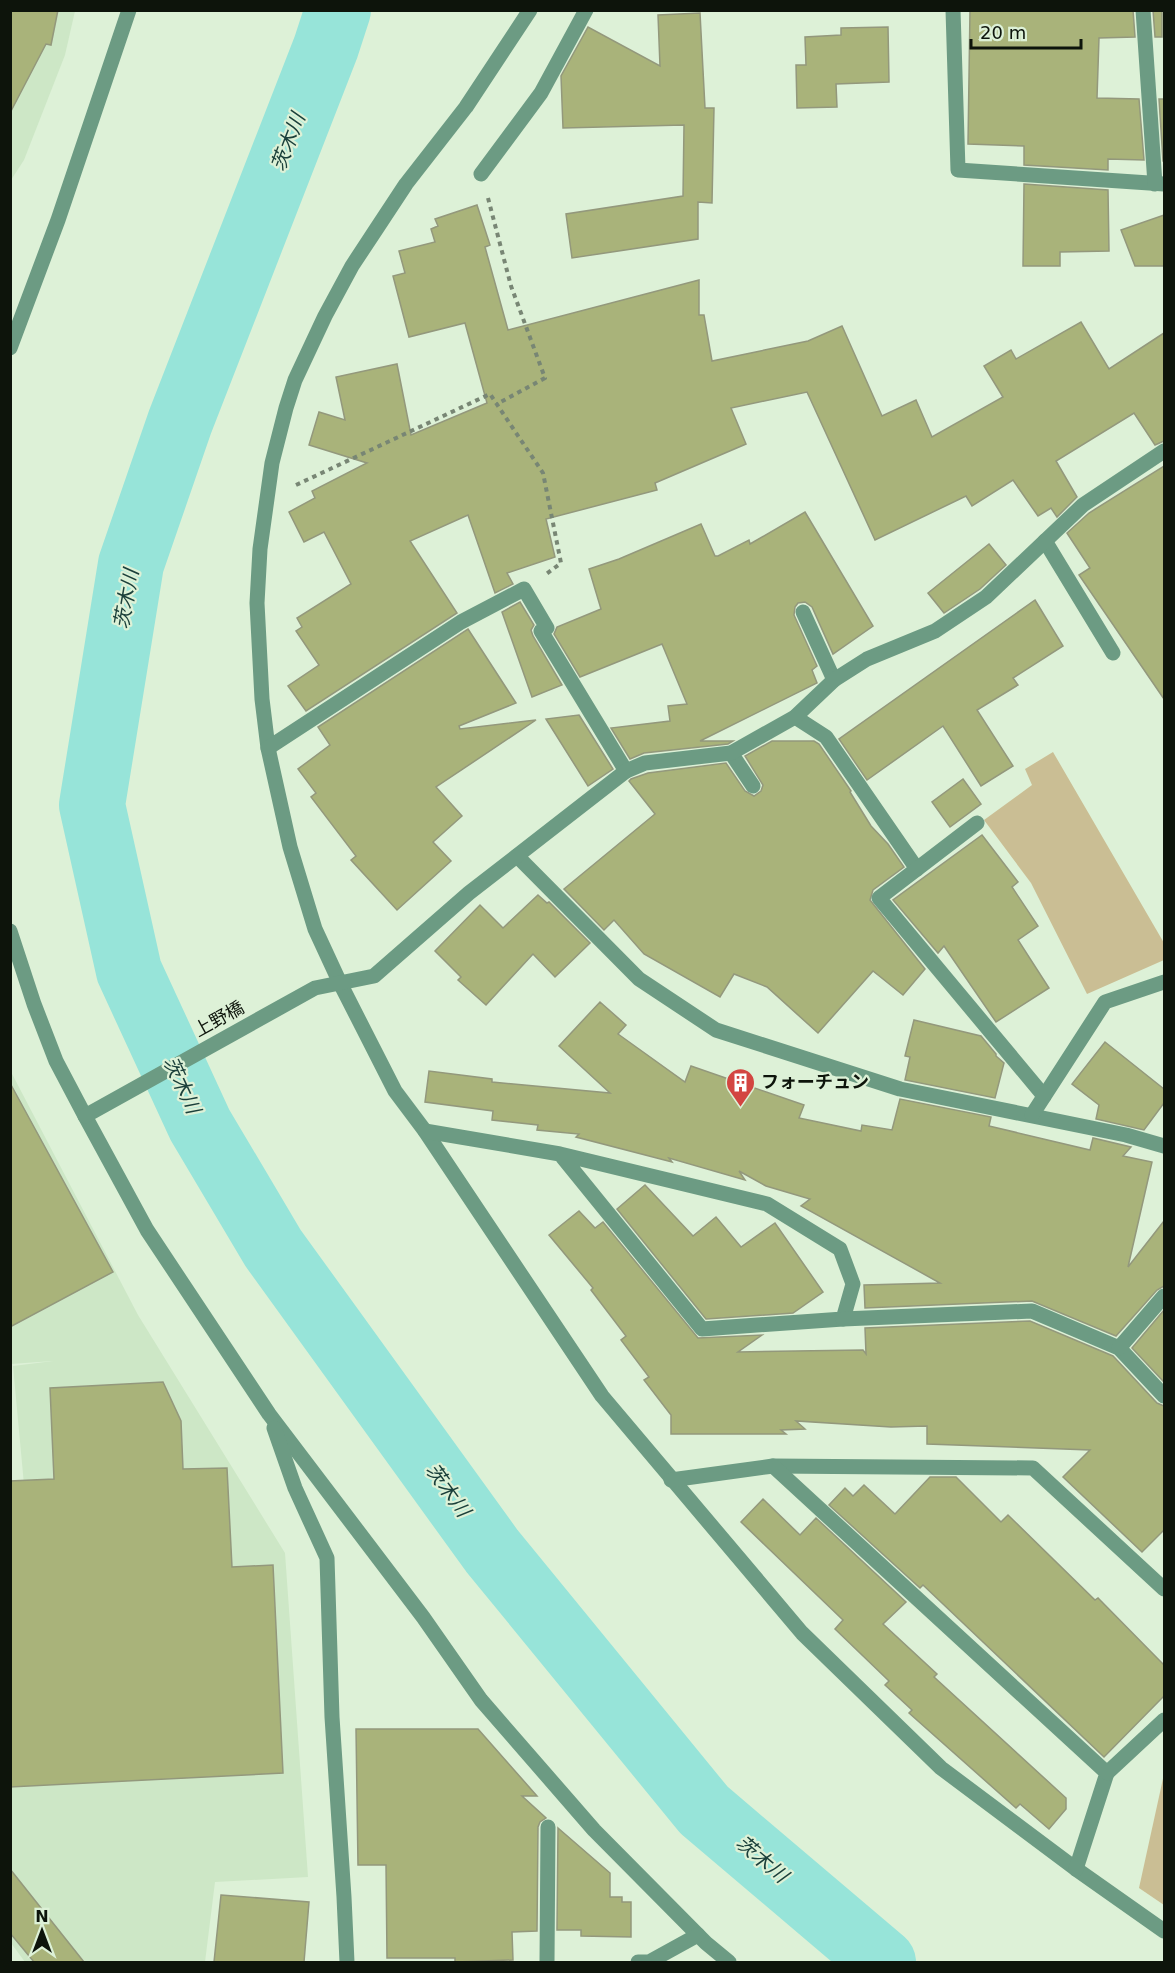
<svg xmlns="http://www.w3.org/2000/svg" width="1175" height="1973" font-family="'DejaVu Sans','Noto Sans JP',sans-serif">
  <rect width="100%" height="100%" fill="#ddf1d7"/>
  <g fill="#cde7c6">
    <polygon points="11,11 75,11 65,55 24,160 11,180"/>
    <polygon points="10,1070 138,1315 285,1553 308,1877 215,1882 205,1962 25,1962 11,1943 11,1561 31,1560 13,1366 53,1361 11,1364"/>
  </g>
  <g fill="#cabe94">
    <polygon points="1053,752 1164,943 1164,960 1087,994 1031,883 984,820 1032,785 1025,769"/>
    <polygon points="1164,1774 1164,1905 1139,1888"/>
  </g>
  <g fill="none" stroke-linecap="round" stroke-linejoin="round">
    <polyline stroke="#97e4d9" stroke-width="66" points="338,10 326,47 180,422 131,564 92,805 129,971 200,1125 273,1248 492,1551 704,1810 883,1962"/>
  </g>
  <g fill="#a9b37a" stroke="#93987c" stroke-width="1.5">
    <polygon points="10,10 58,10 51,45 46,44 10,113"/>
    <polygon points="970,10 1133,10 1135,37 1099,38 1097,98 1139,99 1144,160 1108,159 1108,170 1024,165 1024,146 968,144"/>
    <polygon points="1153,10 1162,10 1162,37 1155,37"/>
    <polygon points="700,13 705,108 714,108 712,203 698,202 698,239 572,258 566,214 683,196 684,125 563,128 561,76 588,27 660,66 658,15"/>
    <polygon points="888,27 889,82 836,84 837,107 797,108 796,65 806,65 805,37 841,35 841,28"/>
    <polygon points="1159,99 1164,99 1164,161 1163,161"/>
    <polygon points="1024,184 1108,190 1109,251 1060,252 1060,266 1023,266"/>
    <polygon points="477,205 490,245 485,247 508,330 699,280 699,315 704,315 712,361 808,341 842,326 882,416 916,400 932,437 1003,397 984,366 1011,350 1016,359 1081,322 1109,369 1164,333 1164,441 1155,445 1134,413 1056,461 1077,497 1057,517 1051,508 1038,516 1013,480 972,506 966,496 875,540 807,392 731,408 746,444 655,483 657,490 546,519 555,557 507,573 513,584 495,593 468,515 410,541 457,613 306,711 288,686 319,665 296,631 302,627 297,618 351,584 324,532 304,542 289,512 315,498 312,491 367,463 309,445 319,412 345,420 336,377 397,364 411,435 487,403 465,323 409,337 393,276 405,273 399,251 435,242 431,229 438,226 435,219"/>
    <polygon points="1164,215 1164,266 1135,266 1121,230"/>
    <polygon points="1164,466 1164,699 1079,575 1090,568 1067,533 1089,513"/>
    <polygon points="805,512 873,626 833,654 812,607 805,602 798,603 795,607 794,615 817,666 812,670 817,683 700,741 733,741 728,744 644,753 630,759 611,728 670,721 668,706 687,704 662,644 580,677 554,634 557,627 601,609 589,569 619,559 701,524 715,556 718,556 749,540 750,544"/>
    <polygon points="989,544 1006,565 980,589 944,613 928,593"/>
    <polygon points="1035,600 1063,646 1013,678 1018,685 977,710 1013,766 981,786 943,726 867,780 839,739"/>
    <polygon points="520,602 534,625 531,630 533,636 562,685 532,697 502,612"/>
    <polygon points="468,629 516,703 459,726 460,729 536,720 436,787 462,816 433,842 451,861 397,910 351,860 356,856 311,797 316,793 298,769 330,745 318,727"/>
    <polygon points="579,715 613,769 588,786 546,719"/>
    <polygon points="772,741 814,741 819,744 851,791 850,792 871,826 888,844 904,867 873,890 870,900 925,969 903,995 873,971 818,1033 767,987 734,974 720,997 644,954 614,920 604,930 564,889 655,814 629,781 631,779 648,773 726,763 745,791 754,796 761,791 763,785 745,756"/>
    <polygon points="963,779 981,804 950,827 932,802"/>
    <polygon points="982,835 1018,882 1012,887 1038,926 1018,940 1049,988 996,1022 944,946 938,953 893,900"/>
    <polygon points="538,895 547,903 549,902 590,943 555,977 533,954 486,1005 458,980 461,977 435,951 480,905 503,928"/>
    <polygon points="600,1002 626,1025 618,1034 685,1082 691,1066 804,1105 799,1118 861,1131 862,1125 892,1130 900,1099 991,1117 989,1126 1090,1150 1093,1138 1131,1147 1123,1156 1152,1162 1128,1267 1164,1221 1164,1286 1157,1290 1116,1336 1032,1301 865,1308 864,1285 940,1283 801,1206 810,1199 766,1186 739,1171 745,1180 669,1158 672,1162 576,1137 579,1134 537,1130 538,1125 492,1120 493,1111 425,1102 429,1071 492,1079 492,1082 610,1093 559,1046"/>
    <polygon points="914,1020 981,1036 996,1054 996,1056 1004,1063 995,1098 905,1080 910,1057 905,1056"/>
    <polygon points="1105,1042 1164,1089 1164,1103 1144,1130 1096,1119 1099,1105 1072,1084"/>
    <polygon points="10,1083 113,1272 10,1327"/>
    <polygon points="645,1185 693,1236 716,1217 741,1247 775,1223 823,1292 793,1313 706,1319 617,1209"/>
    <polygon points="579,1211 595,1228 603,1222 698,1338 762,1335 738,1352 863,1350 866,1354 865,1328 1030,1321 1113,1356 1157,1403 1164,1406 1164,1530 1142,1552 1063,1477 1090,1450 927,1444 927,1426 891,1427 796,1421 805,1429 781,1430 786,1434 671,1434 671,1415 644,1380 649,1377 621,1340 626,1336 591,1290 593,1288 549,1235"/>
    <polygon points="1164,1310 1164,1382 1132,1348"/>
    <polygon points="163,1382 181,1421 183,1469 227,1468 232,1567 273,1565 283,1773 10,1787 10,1481 54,1479 50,1388"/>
    <polygon points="930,1477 956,1477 1001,1522 1008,1515 1095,1600 1098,1598 1164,1665 1164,1696 1104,1757 923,1585 920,1588 829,1505 845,1488 853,1496 864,1485 895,1514"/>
    <polygon points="763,1499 800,1535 816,1518 906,1602 883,1624 937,1674 934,1677 1066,1798 1066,1809 1049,1829 1020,1804 1016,1808 909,1713 912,1710 885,1685 889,1681 835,1629 843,1620 741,1522"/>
    <polygon points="356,1729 478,1729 537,1796 522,1796 546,1818 540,1822 538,1827 537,1931 512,1932 513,1960 455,1962 455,1958 387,1958 386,1865 358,1865"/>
    <polygon points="558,1828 610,1873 610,1897 622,1897 622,1902 631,1902 631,1937 581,1936 581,1930 557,1930"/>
    <polygon points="10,1869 84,1962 34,1962 10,1933"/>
    <polygon points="221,1895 309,1902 304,1962 214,1962"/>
  </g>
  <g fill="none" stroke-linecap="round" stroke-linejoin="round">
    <g stroke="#788674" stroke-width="4" stroke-dasharray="4.5 4.5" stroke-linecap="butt">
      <polyline points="488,198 511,286 545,378 497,404"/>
      <polyline points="296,485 490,394 543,473 561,563 545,575"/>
    </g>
    <g stroke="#6c9b83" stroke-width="15">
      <polyline points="530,10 466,107 406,184 377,228 352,266 325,316 295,380 286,408 272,463 260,549 257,603 262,699 268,748 290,847 315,929 340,983 395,1091 425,1131 602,1396 802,1633 941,1768 1076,1869 1164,1931"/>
      <polyline points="953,10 958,170 1164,184"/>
      <polyline points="1143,10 1155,184"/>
      <polyline points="481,174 541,93 586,10"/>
      <polyline points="10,348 58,220 129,10"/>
      <polyline points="1045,541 1113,653"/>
      <polyline points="803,612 834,680"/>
      <polyline points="795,717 826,737 917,869"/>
      <polyline points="268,748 461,622 524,589 547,628 541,631 626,771"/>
      <polyline points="731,753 753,786"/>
      <polyline points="977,823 879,898 1044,1096"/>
      <polyline points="517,856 639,979 716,1030 900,1089 1126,1135 1164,1146"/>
      <polyline points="10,931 34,1004 56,1061 85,1116 147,1230 269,1414 423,1617 481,1700 594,1830 706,1943 729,1962"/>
      <polyline points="1032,1115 1105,1002 1164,982"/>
      <polyline points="85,1116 315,988 374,976 469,893 626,771 645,763 731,753 795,717 834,680 867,659 935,631 986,597 1083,505 1164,451"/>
      <polyline points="425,1131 560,1154 767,1204 840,1249 853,1284 843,1319 702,1329 560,1154"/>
      <polyline points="843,1319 1032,1311 1119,1348 1164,1396"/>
      <polyline points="1119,1348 1164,1296"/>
      <polyline points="274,1428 295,1488 327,1558 332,1717 344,1897 347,1962"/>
      <polyline points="773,1466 1033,1468 1164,1589"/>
      <polyline points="671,1480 773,1466 1107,1773 1076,1869"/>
      <polyline points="1107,1773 1164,1720"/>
      <polyline points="547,1962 548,1827"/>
      <polyline points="638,1962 649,1962 698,1935"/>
    </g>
  </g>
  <defs>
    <symbol id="building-pin" viewBox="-11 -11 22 30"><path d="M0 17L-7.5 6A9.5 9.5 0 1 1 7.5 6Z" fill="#d34541" stroke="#ddf1d7"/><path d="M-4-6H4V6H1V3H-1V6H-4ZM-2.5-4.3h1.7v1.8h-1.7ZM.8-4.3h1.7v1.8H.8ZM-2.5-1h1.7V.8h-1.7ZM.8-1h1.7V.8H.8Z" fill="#fff"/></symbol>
  </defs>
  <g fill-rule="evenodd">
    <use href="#building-pin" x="724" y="1066" width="33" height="45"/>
  </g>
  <g text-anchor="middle" stroke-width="4.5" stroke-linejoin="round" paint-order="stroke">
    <g font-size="18" fill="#0d140b" stroke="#ddf1d7">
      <text transform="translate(219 1019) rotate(-29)" y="6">上野橋</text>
    </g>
    <g font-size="18" font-weight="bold" fill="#0d140b" stroke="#ddf1d7" text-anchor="start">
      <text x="761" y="1088">フォーチュン</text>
    </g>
    <g font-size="20" font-style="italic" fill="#1b403b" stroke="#ddf1d7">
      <text transform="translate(288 142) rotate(-69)" y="7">茨木川</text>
      <text transform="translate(126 599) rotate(-80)" y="7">茨木川</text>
      <text transform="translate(182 1085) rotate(65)" y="7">茨木川</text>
      <text transform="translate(448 1490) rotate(54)" y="7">茨木川</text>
      <text transform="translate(762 1859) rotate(40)" y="7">茨木川</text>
    </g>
  </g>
  <rect width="1175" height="1973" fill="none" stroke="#0d140b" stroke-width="24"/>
  <g transform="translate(42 1931)" stroke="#ddf1d7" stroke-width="4.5" paint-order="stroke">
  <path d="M0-4.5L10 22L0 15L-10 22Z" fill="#0d140b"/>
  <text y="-9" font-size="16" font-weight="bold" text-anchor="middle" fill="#0d140b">N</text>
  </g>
  <path d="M971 39v9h110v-9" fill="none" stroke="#0d140b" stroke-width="3"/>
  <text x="980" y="39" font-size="18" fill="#0d140b" stroke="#ddf1d7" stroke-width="4.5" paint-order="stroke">20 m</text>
</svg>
